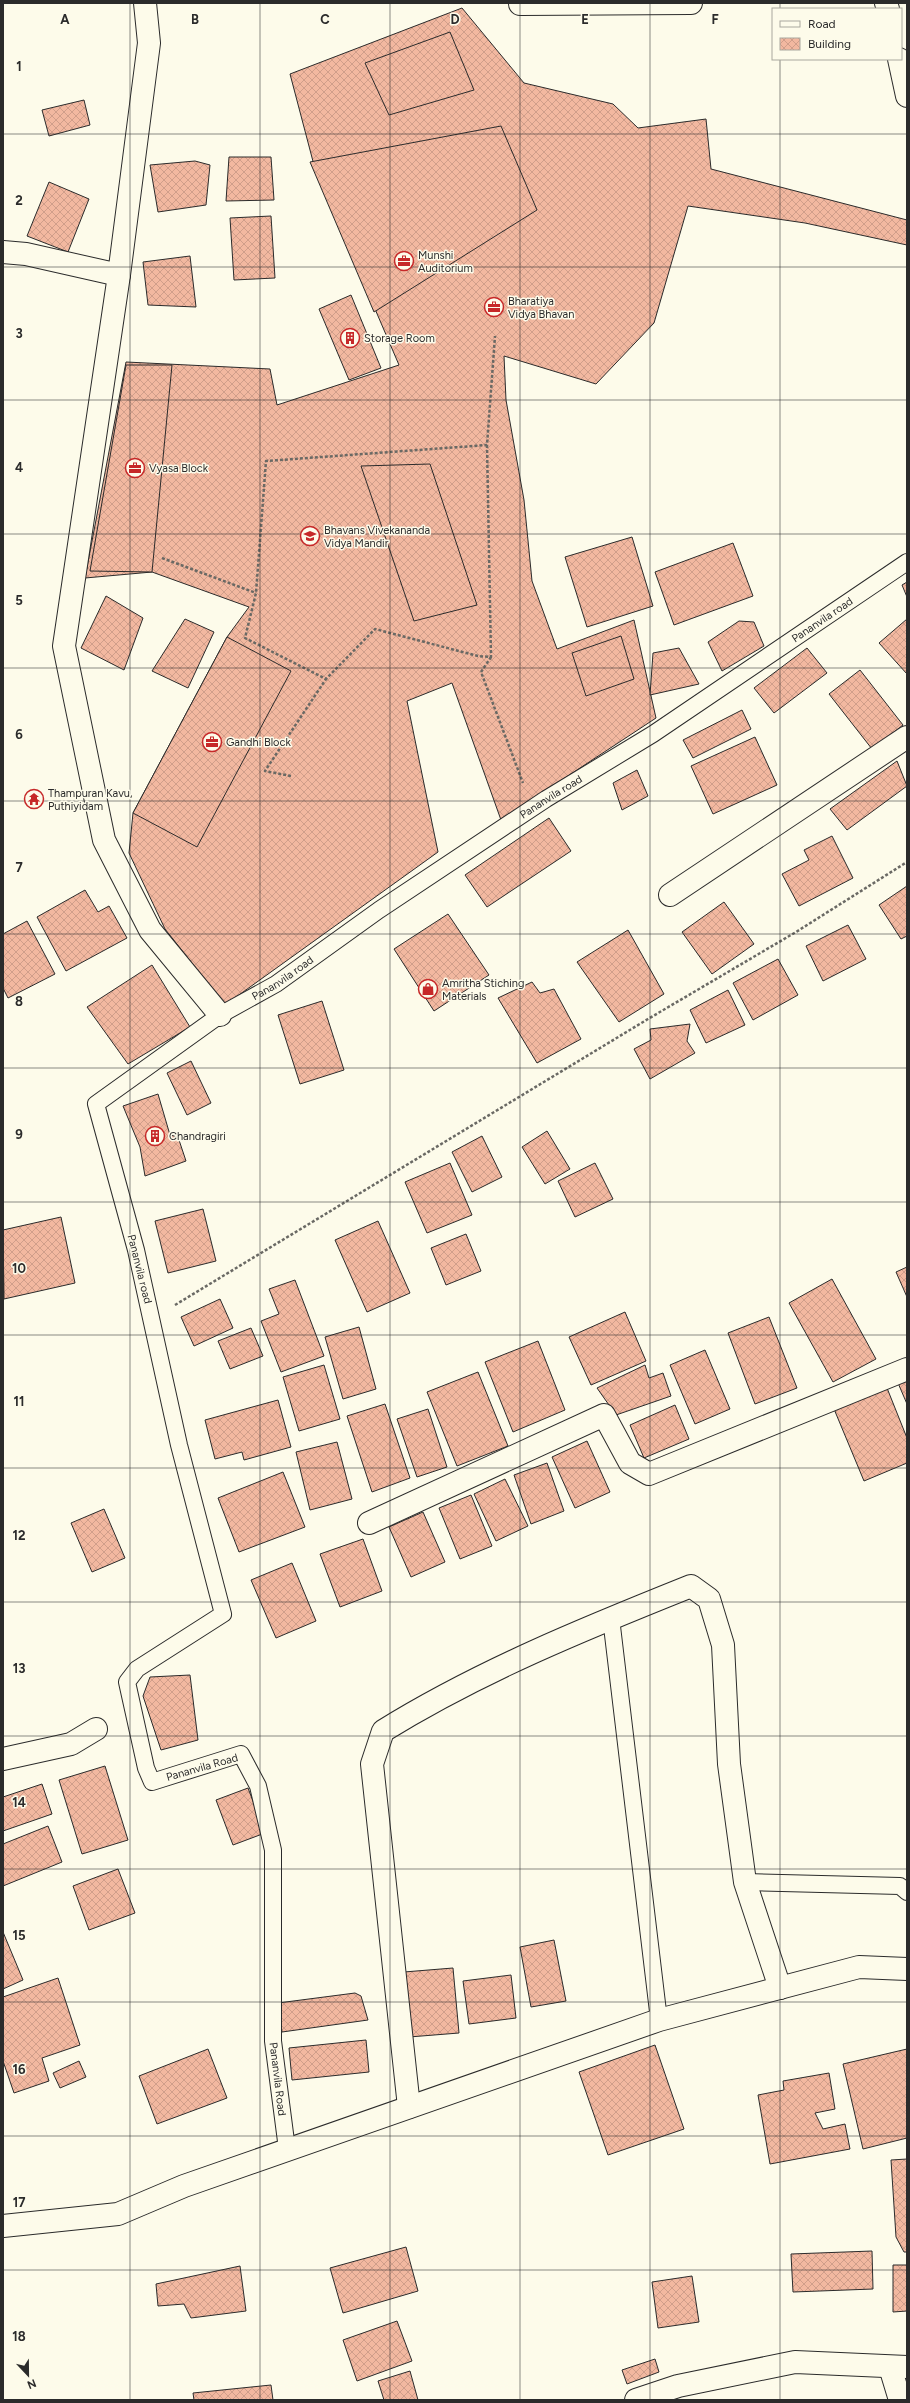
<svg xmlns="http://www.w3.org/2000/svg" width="910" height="2403" font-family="Figtree,sans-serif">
  <defs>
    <pattern id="building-cross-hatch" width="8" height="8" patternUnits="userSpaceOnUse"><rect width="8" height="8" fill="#f2b8a0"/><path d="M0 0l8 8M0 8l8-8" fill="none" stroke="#d09e8a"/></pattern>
  </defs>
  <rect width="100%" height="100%" fill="#fdfbea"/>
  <g fill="url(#building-cross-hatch)" stroke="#2b2b2b">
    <polygon points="462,8 524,83 613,104 638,128 706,119 711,169 907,220 907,245 805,223 688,206 654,323 596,384 504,356 506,400 524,500 532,581 557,649 634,620 656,718 501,820 452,683 407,701 438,852 225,1005 165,929 129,853 133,813 227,637 249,607 152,572 85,578 126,362 270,369 277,405 399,365 315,169 290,74"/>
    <polygon points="450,32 474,90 389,115 365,63"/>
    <polygon points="84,100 90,125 49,136 42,110"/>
    <polygon points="501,126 537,210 374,312 310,162"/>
    <polygon points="229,157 271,157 274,200 226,201"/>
    <polygon points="195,161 210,165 206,205 158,212 150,165"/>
    <polygon points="49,182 89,199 68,252 27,236"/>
    <polygon points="271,216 275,278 234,280 230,218"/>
    <polygon points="190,256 196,307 148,305 143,262"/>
    <polygon points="351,295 381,368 349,380 319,309"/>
    <polygon points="126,365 172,365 152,572 90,571"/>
    <polygon points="430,464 477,605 414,621 361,466"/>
    <polygon points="632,537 653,606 587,627 565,557"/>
    <polygon points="733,543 753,596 674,625 655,572"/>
    <polygon points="907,582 907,597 902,585"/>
    <polygon points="106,596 143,618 124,670 81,648"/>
    <polygon points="185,619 214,632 188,688 152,671"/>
    <polygon points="907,619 907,674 879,643"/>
    <polygon points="739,621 754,622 764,646 722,671 708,642"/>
    <polygon points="621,636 634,679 586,696 572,653"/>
    <polygon points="227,637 291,671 197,847 133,813"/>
    <polygon points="679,648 699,684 650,695 653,653"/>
    <polygon points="807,648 827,673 774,713 754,688"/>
    <polygon points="860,670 903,725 872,749 829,694"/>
    <polygon points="742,710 751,729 693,758 683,740"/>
    <polygon points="755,737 777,785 713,814 691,766"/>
    <polygon points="897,761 907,786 847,830 830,809"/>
    <polygon points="637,770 648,796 622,810 613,783"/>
    <polygon points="549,818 571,851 487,907 465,875"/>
    <polygon points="832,836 853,878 799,906 782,874 809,860 804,850"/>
    <polygon points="907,886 907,936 901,939 879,905"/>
    <polygon points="85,890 98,912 109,906 127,938 66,971 37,917"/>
    <polygon points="724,902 754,944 712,974 682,932"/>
    <polygon points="448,914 489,975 434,1011 394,949"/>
    <polygon points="27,921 55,974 8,998 3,988 3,934"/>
    <polygon points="848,925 866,959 823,981 806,946"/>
    <polygon points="628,930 664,994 619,1022 577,962"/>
    <polygon points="778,959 798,995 753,1020 733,983"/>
    <polygon points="152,965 190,1027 128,1064 87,1007"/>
    <polygon points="532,982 540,993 554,989 581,1039 537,1063 498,998"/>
    <polygon points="728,990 745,1025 706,1043 690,1010"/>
    <polygon points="322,1001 344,1070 300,1084 278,1015"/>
    <polygon points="690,1024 687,1041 695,1053 650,1079 634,1049 651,1040 650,1029"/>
    <polygon points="191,1061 211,1103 187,1115 167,1073"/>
    <polygon points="158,1094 170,1135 178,1137 186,1161 145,1176 140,1147 123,1106"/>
    <polygon points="547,1131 570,1169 545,1184 522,1147"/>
    <polygon points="482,1136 502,1177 472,1192 452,1152"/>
    <polygon points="450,1163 472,1215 427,1233 405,1182"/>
    <polygon points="595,1163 613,1199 575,1217 558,1181"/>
    <polygon points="203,1209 216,1261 168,1273 155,1221"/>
    <polygon points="61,1217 75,1283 4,1299 3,1230"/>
    <polygon points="378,1221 410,1293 367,1312 335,1240"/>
    <polygon points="466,1234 481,1271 446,1285 431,1248"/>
    <polygon points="907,1267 907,1297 896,1272"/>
    <polygon points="832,1279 876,1359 833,1382 789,1303"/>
    <polygon points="295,1280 324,1356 281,1372 261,1321 279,1314 269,1289"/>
    <polygon points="220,1299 233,1328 194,1346 181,1317"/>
    <polygon points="625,1312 646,1361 591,1385 569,1337"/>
    <polygon points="769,1317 797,1388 755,1404 728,1333"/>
    <polygon points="359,1327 376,1389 343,1399 325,1337"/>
    <polygon points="251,1328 263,1356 230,1369 218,1341"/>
    <polygon points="538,1341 565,1410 513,1432 485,1362"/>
    <polygon points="705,1350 730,1409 695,1424 670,1365"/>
    <polygon points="324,1365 340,1419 299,1431 283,1377"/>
    <polygon points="645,1365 649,1378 663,1373 671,1396 616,1415 597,1388"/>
    <polygon points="478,1372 508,1446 457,1466 427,1392"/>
    <polygon points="907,1380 907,1404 898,1383"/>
    <polygon points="887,1388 907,1438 907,1463 864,1481 834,1409"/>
    <polygon points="278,1400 291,1447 244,1460 242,1452 215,1459 205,1420"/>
    <polygon points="385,1404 410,1478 372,1492 347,1416"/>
    <polygon points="675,1405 689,1439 644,1458 630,1425"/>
    <polygon points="428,1409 447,1467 417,1477 397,1419"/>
    <polygon points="587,1441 610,1492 575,1508 552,1457"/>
    <polygon points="337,1442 352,1499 310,1510 296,1452"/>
    <polygon points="547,1463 564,1511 531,1524 514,1475"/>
    <polygon points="283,1472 305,1527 239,1552 218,1498"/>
    <polygon points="505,1479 528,1526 496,1541 474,1494"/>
    <polygon points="471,1495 492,1546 460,1559 439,1508"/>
    <polygon points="104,1509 125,1558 92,1572 71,1523"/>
    <polygon points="423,1512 445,1562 411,1577 389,1527"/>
    <polygon points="363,1539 382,1591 340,1607 320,1554"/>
    <polygon points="292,1563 316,1621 276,1638 251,1580"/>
    <polygon points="190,1675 198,1740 161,1750 143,1696 150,1677"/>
    <polygon points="105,1766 128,1840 82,1854 59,1780"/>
    <polygon points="42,1784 52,1814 3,1831 3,1797"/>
    <polygon points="248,1788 265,1833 233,1845 216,1800"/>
    <polygon points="48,1826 62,1862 3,1886 3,1844"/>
    <polygon points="118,1869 135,1913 89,1930 73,1886"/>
    <polygon points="3,1932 23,1980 3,1989"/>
    <polygon points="554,1940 566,2001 531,2007 520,1947"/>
    <polygon points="453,1968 459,2033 409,2037 404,1972"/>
    <polygon points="511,1975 516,2018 469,2024 463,1981"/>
    <polygon points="58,1978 80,2045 42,2058 49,2081 14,2093 3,2061 3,1997"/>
    <polygon points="355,1993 361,1996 368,2020 282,2032 278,2003"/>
    <polygon points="366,2040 369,2072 292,2080 289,2048"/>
    <polygon points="655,2045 684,2129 608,2155 579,2072"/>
    <polygon points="208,2049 227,2098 157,2124 139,2076"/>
    <polygon points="907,2049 907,2138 863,2149 843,2064"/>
    <polygon points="79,2061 86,2077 60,2088 53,2073"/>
    <polygon points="829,2073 835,2109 815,2113 823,2129 845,2124 850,2149 770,2164 758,2095 784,2090 783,2081"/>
    <polygon points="907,2159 907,2252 904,2252 896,2237 891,2160"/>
    <polygon points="406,2247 418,2291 343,2313 330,2268"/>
    <polygon points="872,2251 873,2289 793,2292 791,2254"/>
    <polygon points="893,2265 907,2265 907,2311 893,2312"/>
    <polygon points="240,2266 246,2311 191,2318 184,2304 158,2306 156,2284"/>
    <polygon points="692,2276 699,2322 658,2328 652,2282"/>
    <polygon points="397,2321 412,2361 357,2381 343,2340"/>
    <polygon points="655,2359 659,2372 627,2384 622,2370"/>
    <polygon points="410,2371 418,2400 384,2400 378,2381"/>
    <polygon points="271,2385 273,2400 194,2400 193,2393"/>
  </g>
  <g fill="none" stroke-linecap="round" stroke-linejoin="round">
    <defs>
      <g id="service">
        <polyline points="611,1618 659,2020"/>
        <polyline points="745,1882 900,1886 907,1892"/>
        <path id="s1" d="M287,2149L273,2041V1850L258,1786L241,1754L152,1782L146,1768L127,1682L137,1669L223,1614L179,1445L136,1250L96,1104L220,1015L276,984L379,910L546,799L653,734L907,562"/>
      </g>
      <g id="minor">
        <polyline points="886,3 888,9"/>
        <polyline points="520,4 691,3"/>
        <polyline points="899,59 907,96"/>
        <polyline points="3,252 26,254 119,275 149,43 145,3"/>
        <polyline points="119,275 64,646 104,840 150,930 220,1015"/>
        <polyline points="670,895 907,737"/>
        <polyline points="369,1523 604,1415 630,1463 649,1474 907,1369"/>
        <polyline points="3,1759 71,1744 96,1729"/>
        <path d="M409,2107L372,1764L383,1731C480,1671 586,1628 691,1586L709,1599L723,1645L729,1764L745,1882L780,1988"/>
        <polyline points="3,2226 118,2214 184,2186 659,2020 859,1967 907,1969"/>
        <polyline points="890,2367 900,2400"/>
        <polyline points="636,2400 678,2386 795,2362 907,2367"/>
      </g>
    </defs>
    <use href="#service" stroke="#2b2b2b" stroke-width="18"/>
    <use href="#minor" stroke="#2b2b2b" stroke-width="24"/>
    <g stroke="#6a6964" stroke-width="2.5" stroke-dasharray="3 2" stroke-linecap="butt">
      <polyline points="487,445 491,657 478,656 375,629 326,679 245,638 256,593 266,461 487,445 495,336"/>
      <polyline points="162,558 256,593"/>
      <polyline points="491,657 481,672 523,783"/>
      <polyline points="291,776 265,771 326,679"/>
      <polyline points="175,1305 648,1019 796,932 907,862"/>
    </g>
    <use href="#service" stroke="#fdfbea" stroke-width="16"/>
    <use href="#minor" stroke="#fdfbea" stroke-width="22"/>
  </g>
  <path fill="none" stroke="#2b2b2b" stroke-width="1" stroke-opacity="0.55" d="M130,3V2400M260,3V2400M390,3V2400M520,3V2400M650,3V2400M780,3V9M780,59V2400M3,134H907M3,267H907M3,400H907M3,534H907M3,668H907M3,801H907M3,934H907M3,1068H907M3,1202H907M3,1335H907M3,1468H907M3,1602H907M3,1736H907M3,1869H907M3,2002H907M3,2136H907M3,2270H907"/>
  <defs>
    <symbol id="office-ring" viewBox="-11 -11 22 22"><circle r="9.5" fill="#fdfbea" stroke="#c62828" stroke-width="1.5"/><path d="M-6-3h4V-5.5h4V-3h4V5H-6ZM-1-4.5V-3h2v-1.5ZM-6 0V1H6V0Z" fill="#c62828"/></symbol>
    <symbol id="building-ring" viewBox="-11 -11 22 22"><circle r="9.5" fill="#fdfbea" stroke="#c62828" stroke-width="1.5"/><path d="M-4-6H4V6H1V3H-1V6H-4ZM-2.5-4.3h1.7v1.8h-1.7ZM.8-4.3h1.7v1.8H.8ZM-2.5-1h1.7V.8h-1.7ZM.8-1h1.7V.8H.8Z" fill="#c62828"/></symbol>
    <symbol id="school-ring" viewBox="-11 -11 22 22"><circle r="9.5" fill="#fdfbea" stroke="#c62828" stroke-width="1.5"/><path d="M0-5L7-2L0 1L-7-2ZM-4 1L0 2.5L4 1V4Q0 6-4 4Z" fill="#c62828"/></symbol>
    <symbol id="temple-ring" viewBox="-11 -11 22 22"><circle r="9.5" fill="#fdfbea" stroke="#c62828" stroke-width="1.5"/><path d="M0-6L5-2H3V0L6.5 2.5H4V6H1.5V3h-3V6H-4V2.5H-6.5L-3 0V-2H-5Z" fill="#c62828"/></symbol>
    <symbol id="shop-ring" viewBox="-11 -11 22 22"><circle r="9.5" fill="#fdfbea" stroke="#c62828" stroke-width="1.5"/><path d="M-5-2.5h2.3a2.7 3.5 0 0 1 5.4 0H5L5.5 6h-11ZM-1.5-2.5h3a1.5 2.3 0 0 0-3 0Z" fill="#c62828"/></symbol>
  </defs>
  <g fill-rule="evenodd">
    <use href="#office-ring" x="393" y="250" width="22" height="22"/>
    <use href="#office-ring" x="483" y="296" width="22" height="22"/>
    <use href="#building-ring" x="339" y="327" width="22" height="22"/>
    <use href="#office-ring" x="124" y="457" width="22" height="22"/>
    <use href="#school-ring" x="299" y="525" width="22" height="22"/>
    <use href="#office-ring" x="201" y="731" width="22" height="22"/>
    <use href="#temple-ring" x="23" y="788" width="22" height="22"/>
    <use href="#shop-ring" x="417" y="978" width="22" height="22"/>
    <use href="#building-ring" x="144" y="1125" width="22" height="22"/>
  </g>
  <g text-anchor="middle" stroke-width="3" stroke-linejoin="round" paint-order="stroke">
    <g font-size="11" fill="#2b2b2b" stroke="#fdfbea" text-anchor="start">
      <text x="418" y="259">Munshi<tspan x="418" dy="13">Auditorium</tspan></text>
      <text x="508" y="305">Bharatiya<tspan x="508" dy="13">Vidya Bhavan</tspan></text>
      <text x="364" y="342">Storage Room</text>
      <text x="149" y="472">Vyasa Block</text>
      <text x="324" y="534">Bhavans Vivekananda<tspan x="324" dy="13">Vidya Mandir</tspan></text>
      <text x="226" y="746">Gandhi Block</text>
      <text x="48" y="797">Thampuran Kavu,<tspan x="48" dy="13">Puthiyidam</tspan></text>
      <text x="442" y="987">Amritha Stiching<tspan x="442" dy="13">Materials</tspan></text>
      <text x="169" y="1140">Chandragiri</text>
    </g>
    <g font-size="11" fill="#2b2b2b" stroke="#fdfbea">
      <text dy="4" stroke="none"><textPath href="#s1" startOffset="2116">Pananvila road</textPath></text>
      <text dy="4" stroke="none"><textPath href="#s1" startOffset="1792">Pananvila road</textPath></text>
      <text dy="4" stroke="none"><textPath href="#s1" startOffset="1468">Pananvila road</textPath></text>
      <text transform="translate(140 1269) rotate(76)" y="4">Pananvila road</text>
      <text transform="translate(202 1767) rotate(-16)" y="4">Pananvila Road</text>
      <text transform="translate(278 2079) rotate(83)" y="4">Pananvila Road</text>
    </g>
  </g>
  <g font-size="13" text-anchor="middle" font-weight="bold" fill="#2b2b2b" stroke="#fdfbea" stroke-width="3" stroke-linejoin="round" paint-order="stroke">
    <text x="65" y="24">A</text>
    <text x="195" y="24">B</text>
    <text x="325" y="24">C</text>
    <text x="455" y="24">D</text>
    <text x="585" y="24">E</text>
    <text x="715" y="24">F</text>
    <text x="19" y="71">1</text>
    <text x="19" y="205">2</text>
    <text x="19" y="338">3</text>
    <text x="19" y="472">4</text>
    <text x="19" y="605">5</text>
    <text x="19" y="739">6</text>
    <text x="19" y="872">7</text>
    <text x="19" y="1006">8</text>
    <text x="19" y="1139">9</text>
    <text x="19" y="1273">10</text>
    <text x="19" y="1406">11</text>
    <text x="19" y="1540">12</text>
    <text x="19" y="1673">13</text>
    <text x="19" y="1807">14</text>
    <text x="19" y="1940">15</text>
    <text x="19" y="2074">16</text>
    <text x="19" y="2207">17</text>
    <text x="19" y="2341">18</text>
  </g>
  <rect width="910" height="2403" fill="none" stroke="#2b2b2b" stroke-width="8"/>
  <rect x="772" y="8" width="130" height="52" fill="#fdfbea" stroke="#a9a89e"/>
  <rect x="780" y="21" width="20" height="6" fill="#fdfbea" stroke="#a9a89e"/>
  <text x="808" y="28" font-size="12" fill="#2b2b2b">Road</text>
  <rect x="780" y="38" width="20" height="12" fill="url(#building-cross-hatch)" stroke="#a9a89e"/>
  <text x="808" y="48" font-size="12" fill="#2b2b2b">Building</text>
  <g transform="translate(28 2375) rotate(158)" stroke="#fdfbea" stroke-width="3" paint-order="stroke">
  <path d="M0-3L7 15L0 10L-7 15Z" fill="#2b2b2b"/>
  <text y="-6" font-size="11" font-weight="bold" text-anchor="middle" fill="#2b2b2b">N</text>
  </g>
</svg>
